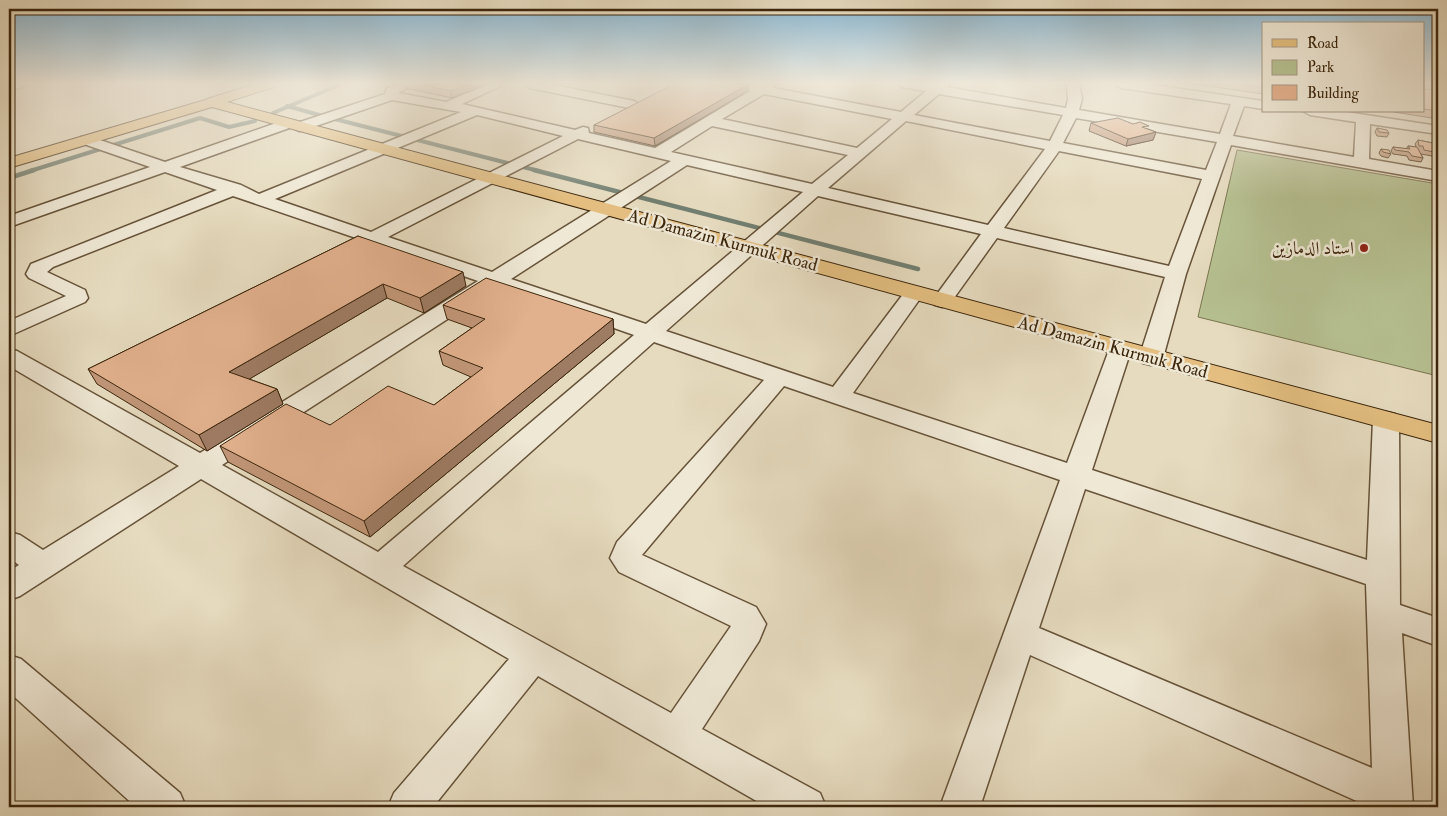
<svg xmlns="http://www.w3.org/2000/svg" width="1447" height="816" font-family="'IM FELL Double Pica',Amiri,serif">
  <rect width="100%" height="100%" fill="#e6dbbf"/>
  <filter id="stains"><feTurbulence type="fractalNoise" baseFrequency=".004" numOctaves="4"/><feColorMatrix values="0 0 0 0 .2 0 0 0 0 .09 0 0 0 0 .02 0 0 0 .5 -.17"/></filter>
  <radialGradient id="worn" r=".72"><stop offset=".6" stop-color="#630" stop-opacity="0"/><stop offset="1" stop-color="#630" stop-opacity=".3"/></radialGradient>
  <polygon fill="#b6c091" stroke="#79734e" points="1237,150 1438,184 1438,376 1198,317"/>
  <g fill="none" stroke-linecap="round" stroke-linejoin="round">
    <g stroke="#727f71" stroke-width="4">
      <polyline points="287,106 323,116"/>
      <polyline points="273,113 341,84"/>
      <polyline points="331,118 539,171"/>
      <polyline points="30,171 200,118 229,127 255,121"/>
    </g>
    <g stroke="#727f71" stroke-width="4.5">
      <polyline points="534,170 918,269"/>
      <polyline points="9,178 34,170"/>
    </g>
    <defs>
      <g id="minor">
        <polygon points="9,84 24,84 22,87 9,90"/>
        <path d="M402,84L408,88L398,93L446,102L488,84H505L462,104L575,130L583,127L588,128L589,133L655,148L750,91L729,87L727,84H775L773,88L901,112L926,91L901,87L899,84H949L947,87L1066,108L1068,99L1067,84H1079L1082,99L1079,110L1220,134L1231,104L1121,88L1115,84H1147L1263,101V109L1244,106L1233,136L1354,157L1356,122L1310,115L1303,111H1340L1438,126V134L1370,124L1369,159L1438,171V181L1231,145L1186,274L1163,358L1159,363L1151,365L1143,363L1139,358L1165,277L997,238L949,305L942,307L935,305L932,301L981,234L818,196L666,331L833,387L907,289L914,287L921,289L924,293L853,393L1067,463L1109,350L1112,345L1120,343L1128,345L1131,350L1092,470L1367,560L1373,420L1377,414L1386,412L1395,414L1399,420L1400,605L1438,618V646L1402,633L1413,807H1370L1030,655L980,807H940L1060,480L784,386L642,555L756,607L766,624L759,641L702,729L820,793L826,807H767L538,676L433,807H388L394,793L509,659L201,479L20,596L9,600V571L19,565L9,558V532L20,535L43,550L179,466L9,366V349L17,351L200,453L478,281L374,245L367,247L360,245L359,239L233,196L53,267L47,272L85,290L88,298L85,302L9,336V321L66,296L29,278L26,274L31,264L217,190L165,172L9,227V216L150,167L81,143L79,140L81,137H91L165,162L282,121L287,120L294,124L385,94L387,88ZM764,94L892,119L857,148L722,119ZM939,94L1063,115L1050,141L914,115ZM392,100L461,112L259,194L241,185L180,167L292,127L299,131L304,130ZM477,115L563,136L371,232L275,199ZM1076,118L1217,142L1206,170L1063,143ZM906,121L1045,149L988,225L828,188ZM712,126L848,155L812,184L671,152ZM578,139L671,161L492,272L388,237ZM1059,151L1202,179L1169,266L1004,228ZM687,165L803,192L646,324L511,279ZM497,287L634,335L378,552L222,465ZM654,342L764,380L617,542L610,558L619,572L731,626L671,713L403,566ZM1085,489L1366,584L1372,768L1039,628Z"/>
        <polygon points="524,84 549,84 634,101 641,105 634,109 530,88"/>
        <polygon points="9,655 21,659 180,793 186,807 136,807 9,692"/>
      </g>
      <polygon id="major" points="255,84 276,84 274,87 217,105 207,105 205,102 207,99"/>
      <polygon id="highway" points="212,98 1438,425 1438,443 212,107 9,168 9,158"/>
    </defs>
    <use href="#minor" stroke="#665339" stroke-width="3"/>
    <use href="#major" stroke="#3c260c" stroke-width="2"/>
    <use href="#highway" stroke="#3c260c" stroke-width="2"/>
    <use href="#minor" fill="#efe8d5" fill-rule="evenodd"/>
    <use href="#major" fill="#e3be80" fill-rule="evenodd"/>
    <use href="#highway" fill="#e3be80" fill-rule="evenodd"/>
  </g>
  <g fill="#c29779" stroke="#3c260c">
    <polygon points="404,84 488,84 452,98 405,88"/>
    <polygon points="1193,84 1263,84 1263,94"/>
    <polygon points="1423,84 1438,84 1438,119 1394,112 1394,111 1423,111"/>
    <polygon points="748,91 655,146 594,132 594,125"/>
    <polygon points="1091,123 1148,129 1156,132 1153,140 1126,146 1089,131"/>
    <polygon points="1377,128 1389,133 1387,137 1377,136 1375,132"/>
    <polygon points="1418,140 1438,144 1438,153 1434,152 1432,156 1421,154 1423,158 1421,162 1409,160 1407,156 1393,154 1391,151 1393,147 1406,149 1408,146 1416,147 1415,144"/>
    <polygon points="1381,149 1391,154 1388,158 1381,156 1379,153"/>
    <polygon points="358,236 466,286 424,313 387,298 249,379 277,389 283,404 207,451 97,384 88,369"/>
    <polygon points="443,305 613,319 614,334 370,537 228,462 220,446 434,405 471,377 443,365 439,351 472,328 447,319"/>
  </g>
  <g fill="#9e7b63" stroke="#3c260c">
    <polygon points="469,84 488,84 452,98 450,91"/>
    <polygon points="749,84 748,91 655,146 654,138"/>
    <polygon points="1156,132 1153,140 1126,146 1128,139"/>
    <polygon points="463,272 466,286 424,313 420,298"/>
    <polygon points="383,284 387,298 236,387 229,372"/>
    <polygon points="613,319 614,334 370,537 364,521"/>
    <polygon points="277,389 283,404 207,451 199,435"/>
  </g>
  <g fill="#e1b08d" stroke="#3c260c">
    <polygon points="418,84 469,84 450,91"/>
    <polygon points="674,84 749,84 654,138 594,125"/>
    <polygon points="1243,84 1263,84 1263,87"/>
    <polygon points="1423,89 1438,91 1438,111 1423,109"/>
    <polygon points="1118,118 1133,124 1140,122 1149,126 1142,127 1156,132 1128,139 1091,123"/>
    <polygon points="1377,128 1387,130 1389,133 1379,132"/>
    <polygon points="1418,140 1438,144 1438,149 1434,148 1434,152 1424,150 1423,146 1419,146"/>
    <polygon points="1408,146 1417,147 1423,158 1412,156 1409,152 1395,150 1393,147 1410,149"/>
    <polygon points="1381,149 1389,150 1391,154 1383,152"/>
    <polygon points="358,236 463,272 420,298 383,284 229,372 277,389 199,435 88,369"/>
    <polygon points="486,278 613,319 364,521 220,446 286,404 330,425 388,386 434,405 483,368 439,351 485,319 443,305"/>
  </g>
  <linearGradient id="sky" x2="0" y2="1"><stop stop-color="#87b7d4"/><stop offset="0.42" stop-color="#f4efe2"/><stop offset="1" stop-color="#f4efe2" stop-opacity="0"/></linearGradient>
  <rect width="1447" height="198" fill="url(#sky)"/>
  <circle fill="#8f2418" stroke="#efe8d5" stroke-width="2" cx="1364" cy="248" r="5"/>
  <g text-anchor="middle" stroke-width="5" stroke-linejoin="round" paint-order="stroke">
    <g font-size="18" fill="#3c260c" stroke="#efe8d5">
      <text transform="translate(723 240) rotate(15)" y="6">Ad Damazin Kurmuk Road</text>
      <text transform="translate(1113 347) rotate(15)" y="6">Ad Damazin Kurmuk Road</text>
    </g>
    <g font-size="18" fill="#3c260c" stroke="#efe8d5" text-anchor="end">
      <text x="1354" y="254">استاد الدمازين</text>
    </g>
  </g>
  <rect width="1447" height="816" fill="none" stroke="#e6dbbf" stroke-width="30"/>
  <rect x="10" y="10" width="1427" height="796" fill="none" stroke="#3c260c" stroke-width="2.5"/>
  <rect x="15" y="15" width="1417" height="786" fill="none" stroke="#3c260c"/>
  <rect x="1262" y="22" width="162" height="90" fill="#efe8d5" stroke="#a79a85"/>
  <rect x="1272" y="39" width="25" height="8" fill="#e3be80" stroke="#a79a85"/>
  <text x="1307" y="48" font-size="15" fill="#3c260c">Road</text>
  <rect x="1272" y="60" width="25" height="15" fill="#b6c091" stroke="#a79a85"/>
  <text x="1307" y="72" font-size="15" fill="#3c260c">Park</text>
  <rect x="1272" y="85" width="25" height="15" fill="#e1b08d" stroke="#a79a85"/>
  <text x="1307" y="98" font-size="15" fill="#3c260c">Building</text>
  <rect width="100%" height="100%" filter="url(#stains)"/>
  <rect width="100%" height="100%" fill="url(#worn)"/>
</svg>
